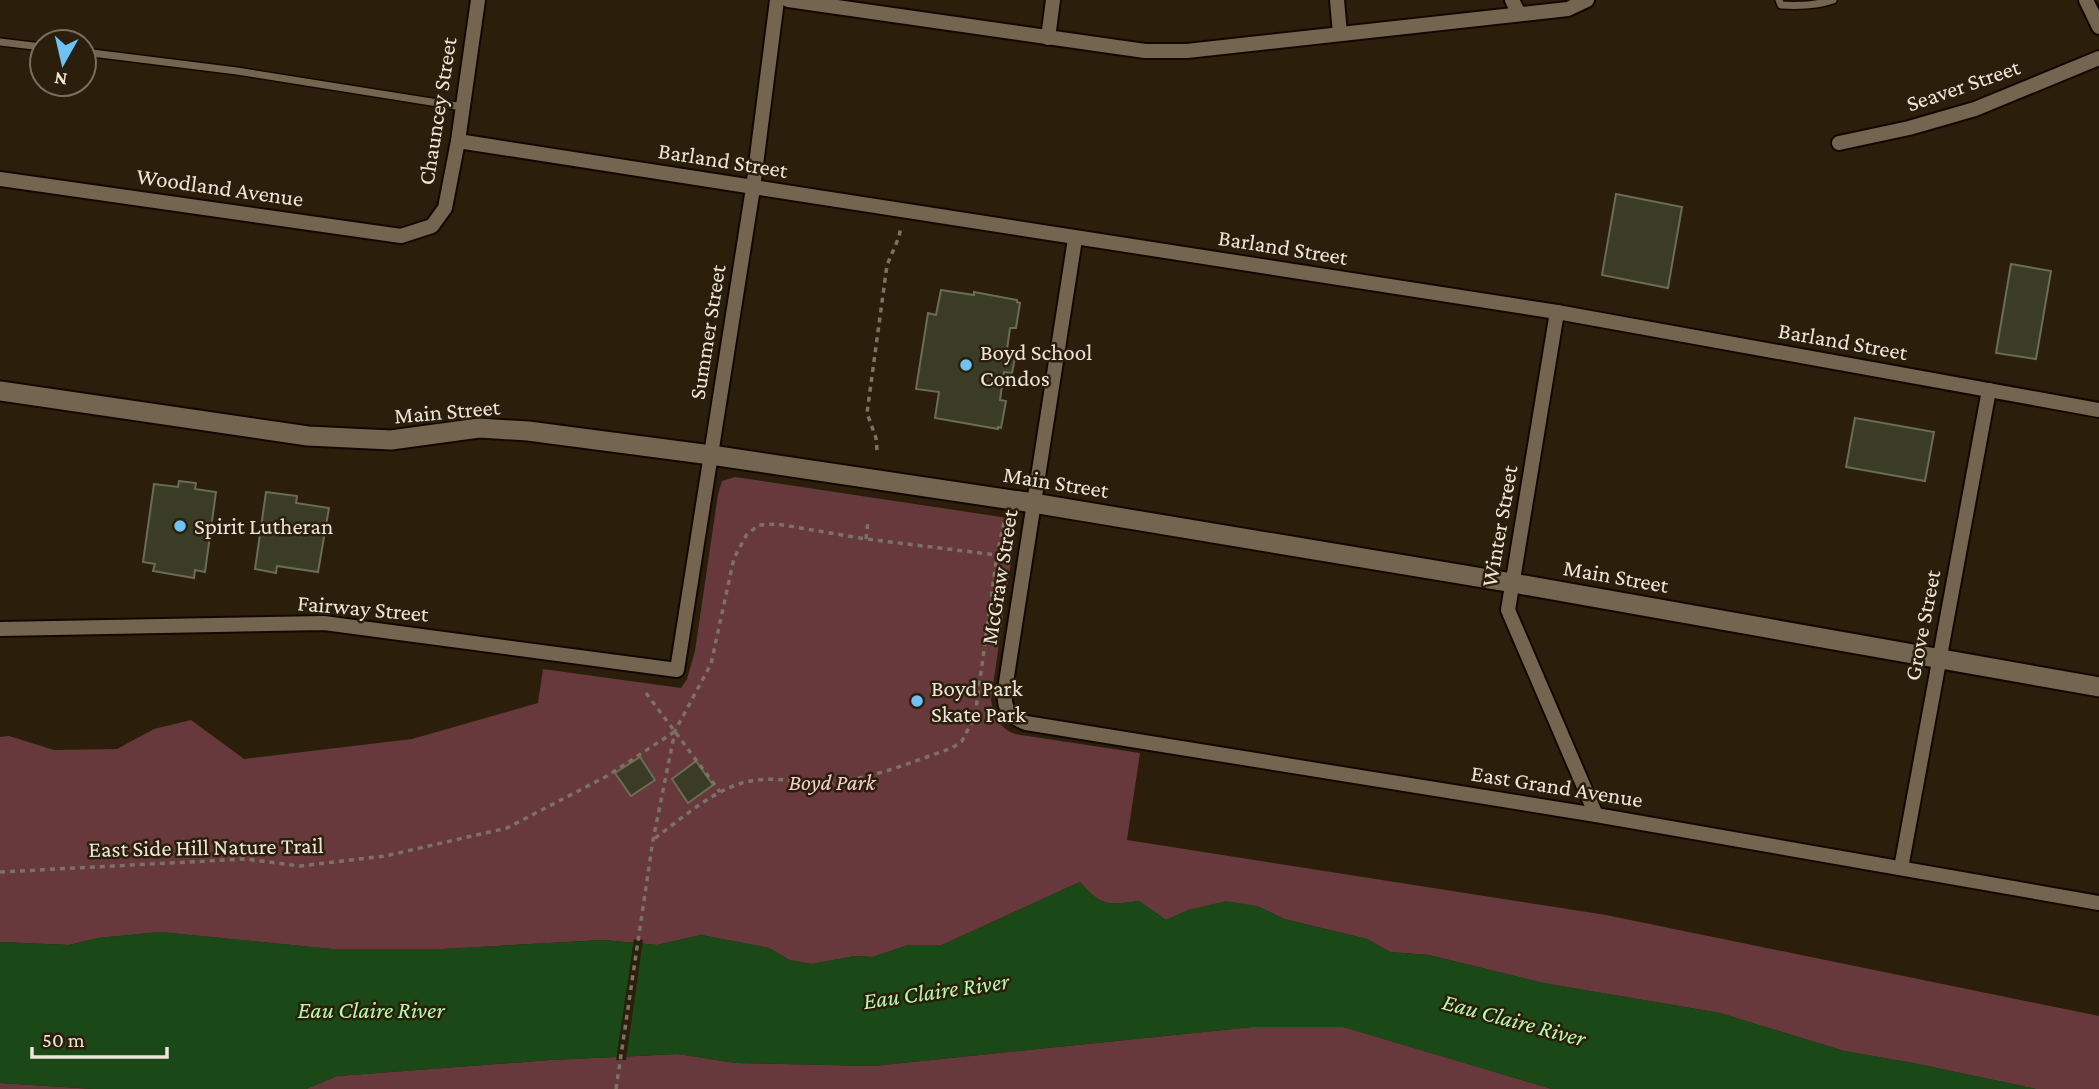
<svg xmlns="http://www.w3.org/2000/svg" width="2099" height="1089" font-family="'Crimson Pro',serif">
  <rect width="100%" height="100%" fill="#2b1f0b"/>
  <g fill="#67383c">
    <path d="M735,477L1008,518L1015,527V535L991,699C993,715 999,728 1015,734L1140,753L1127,840L1606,915L2099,1016V1089H2036L1913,1063L1844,1051L1720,1013L1543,983L1429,955L1390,952L1367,939L1284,919L1257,906L1189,910L1166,920L1139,901C1107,905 1102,907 1080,882L942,945H908L873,957L855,956L812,964L789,960L769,948L701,935L657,945L603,940L443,949H332L160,932L98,938L69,945L0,942V737L9,736L54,750L117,749L154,729L191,720L244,759L412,739L538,703L543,669L681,688L687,679L695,651L718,494L722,481Z"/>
    <polygon points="1252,1027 1344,1027 1552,1089 306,1089 337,1076 550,1060 678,1054 736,1063 873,1066"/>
    <polygon points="0,1083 94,1089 0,1089"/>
  </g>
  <path fill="#1b4817" d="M1080,882C1102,907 1107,905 1139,901L1166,920L1188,910L1226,901L1257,906L1284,919L1367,939L1390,952L1429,955L1543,983L1720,1013L1844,1051L1913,1063L2036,1089H1552L1343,1027H1252L873,1066L736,1063L678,1054L550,1060L337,1076L306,1089H94L0,1083V942L69,945L98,938L160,932L332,949H443L603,940L657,945L701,935L769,948L789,960L812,964L855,956L873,957L908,945H942Z"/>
  <polygon fill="#2b1f0b" points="634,939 643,940 626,1060 616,1060"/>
  <g fill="#3b3c25" stroke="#6b6c54" stroke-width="2">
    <polygon points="1616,194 1682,207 1668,288 1602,275"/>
    <polygon points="2011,264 2051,271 2036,359 1996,353"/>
    <polygon points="941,290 974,295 974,292 1017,300 1017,302 1020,303 1016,328 1010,328 1006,357 1015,358 1012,373 1004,372 1000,400 1006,401 1001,428 998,427 998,429 935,418 939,392 916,389 928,313 936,315"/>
    <polygon points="1855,418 1934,432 1925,481 1846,467"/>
    <polygon points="179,481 196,483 195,489 216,492 205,572 195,570 194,578 153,571 155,564 143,562 154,484 178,487"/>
    <polygon points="266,492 297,496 296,503 329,508 318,572 277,566 276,573 255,569"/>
    <polygon points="640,757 655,780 631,796 615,773"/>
    <polygon points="696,761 713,785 688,803 672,779"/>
  </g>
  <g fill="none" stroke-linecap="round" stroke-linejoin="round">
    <defs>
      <g id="lane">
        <path d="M1779,0L1781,5C1799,6 1816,6 1833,0"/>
        <polyline points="0,42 42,47"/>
        <polyline points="84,52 237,71 463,107"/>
      </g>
      <g id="street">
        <polyline points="788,0 1145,51 1187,51 1568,9 1587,0"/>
        <polyline points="1337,0 1340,34"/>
        <polyline points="1512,0 1519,14"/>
        <polyline points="2086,0 2099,27"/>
        <polyline points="1048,38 1053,0"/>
        <polyline points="458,141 1557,312 2099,410"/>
        <polyline points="1839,143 1909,128 1975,109 2099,58"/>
        <polyline points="0,179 401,236 432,226 445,208 458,141 478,0"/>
        <path d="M1075,239L1005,689C1003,708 1008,716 1026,723L1596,815L2099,903"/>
        <polyline points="1557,312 1508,610 1596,815"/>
        <polyline points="0,629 324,623 677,670 753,188 777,0"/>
        <polyline points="1901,868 1989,390"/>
      </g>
      <polyline id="secondary" points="0,391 308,436 391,440 479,428 528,431 711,455 1033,503 1513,583 2099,687"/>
    </defs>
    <use href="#lane" stroke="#130800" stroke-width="10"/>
    <use href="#street" stroke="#130800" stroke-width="18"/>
    <use href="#secondary" stroke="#130800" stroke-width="23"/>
    <g stroke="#7c7261" stroke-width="3.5" stroke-dasharray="5 5" stroke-linecap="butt">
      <polyline points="877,450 876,438 867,413 887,265 899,237 901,226"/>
      <polyline points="866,539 868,521"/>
      <polyline points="646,693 720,792"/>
      <path d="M655,838C680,820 706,796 736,785C766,773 800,784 832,782C873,779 914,761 952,748L962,741L975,716L997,555L1005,518"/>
      <polyline points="0,872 245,859 300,866 385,856 507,828 607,776 674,732"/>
      <polyline points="616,1089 653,840 675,731 711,664 734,558 747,534 759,525 777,524 866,539 997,555"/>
    </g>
    <use href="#lane" stroke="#73654f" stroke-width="7"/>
    <use href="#street" stroke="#73654f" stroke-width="14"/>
    <use href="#secondary" stroke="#73654f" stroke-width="19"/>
  </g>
  <g fill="#6fc2f4" stroke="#2b1f0b" stroke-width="2.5">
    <circle cx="966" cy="365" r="7"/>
    <circle cx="180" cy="526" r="7"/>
    <circle cx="917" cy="701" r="7"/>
  </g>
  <g text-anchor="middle" stroke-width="5" stroke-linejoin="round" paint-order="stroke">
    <g font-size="23" fill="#eee6da" stroke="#2b1f0b">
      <text transform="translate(1963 85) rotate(-19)" y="8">Seaver Street</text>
      <text transform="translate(437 111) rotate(-81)" y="8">Chauncey Street</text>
      <text transform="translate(723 160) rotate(9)" y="8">Barland Street</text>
      <text transform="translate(220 187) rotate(8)" y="8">Woodland Avenue</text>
      <text transform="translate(1283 247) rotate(9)" y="8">Barland Street</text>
      <text transform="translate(707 332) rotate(-81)" y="8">Summer Street</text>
      <text transform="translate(1843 341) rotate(10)" y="8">Barland Street</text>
      <text transform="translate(447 411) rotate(-5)" y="8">Main Street</text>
      <text transform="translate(1056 482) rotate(9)" y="8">Main Street</text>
      <text transform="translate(1499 526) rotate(-80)" y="8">Winter Street</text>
      <text transform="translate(1616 576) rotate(10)" y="8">Main Street</text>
      <text transform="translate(999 577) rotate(-81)" y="8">McGraw Street</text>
      <text transform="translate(363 608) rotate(5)" y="8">Fairway Street</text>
      <text transform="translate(1922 625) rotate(-79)" y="8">Grove Street</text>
      <text transform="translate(1557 786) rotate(9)" y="8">East Grand Avenue</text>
      <text transform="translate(206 847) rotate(-1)" y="8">East Side Hill Nature Trail</text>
    </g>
    <g font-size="23" fill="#eee6da" stroke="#2b1f0b" text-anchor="start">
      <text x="980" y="360">Boyd School<tspan x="980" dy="26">Condos</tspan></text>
      <text x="194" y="534">Spirit Lutheran</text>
      <text x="931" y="696">Boyd Park<tspan x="931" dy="26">Skate Park</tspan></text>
    </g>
    <g font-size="23" font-style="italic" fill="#facfd1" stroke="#2b1f0b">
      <text x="832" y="790">Boyd Park</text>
    </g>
    <g font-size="24" font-style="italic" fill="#b5f9ad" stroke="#2b1f0b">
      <text transform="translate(936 991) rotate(-8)" y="8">Eau Claire River</text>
      <text x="371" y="1018">Eau Claire River</text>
      <text transform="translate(1514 1020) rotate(15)" y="8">Eau Claire River</text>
    </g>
  </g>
  <g transform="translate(63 63) rotate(188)"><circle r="33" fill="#2b1f0b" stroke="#796f5e" stroke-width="2"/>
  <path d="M0-5L12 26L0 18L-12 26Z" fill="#6fc2f4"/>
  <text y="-10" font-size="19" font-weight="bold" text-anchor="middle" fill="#eee6da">N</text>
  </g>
  <path d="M32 1047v10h135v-10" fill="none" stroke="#eee6da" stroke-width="3.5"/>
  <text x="42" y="1047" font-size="21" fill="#eee6da" stroke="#2b1f0b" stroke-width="5" paint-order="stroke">50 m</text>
</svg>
